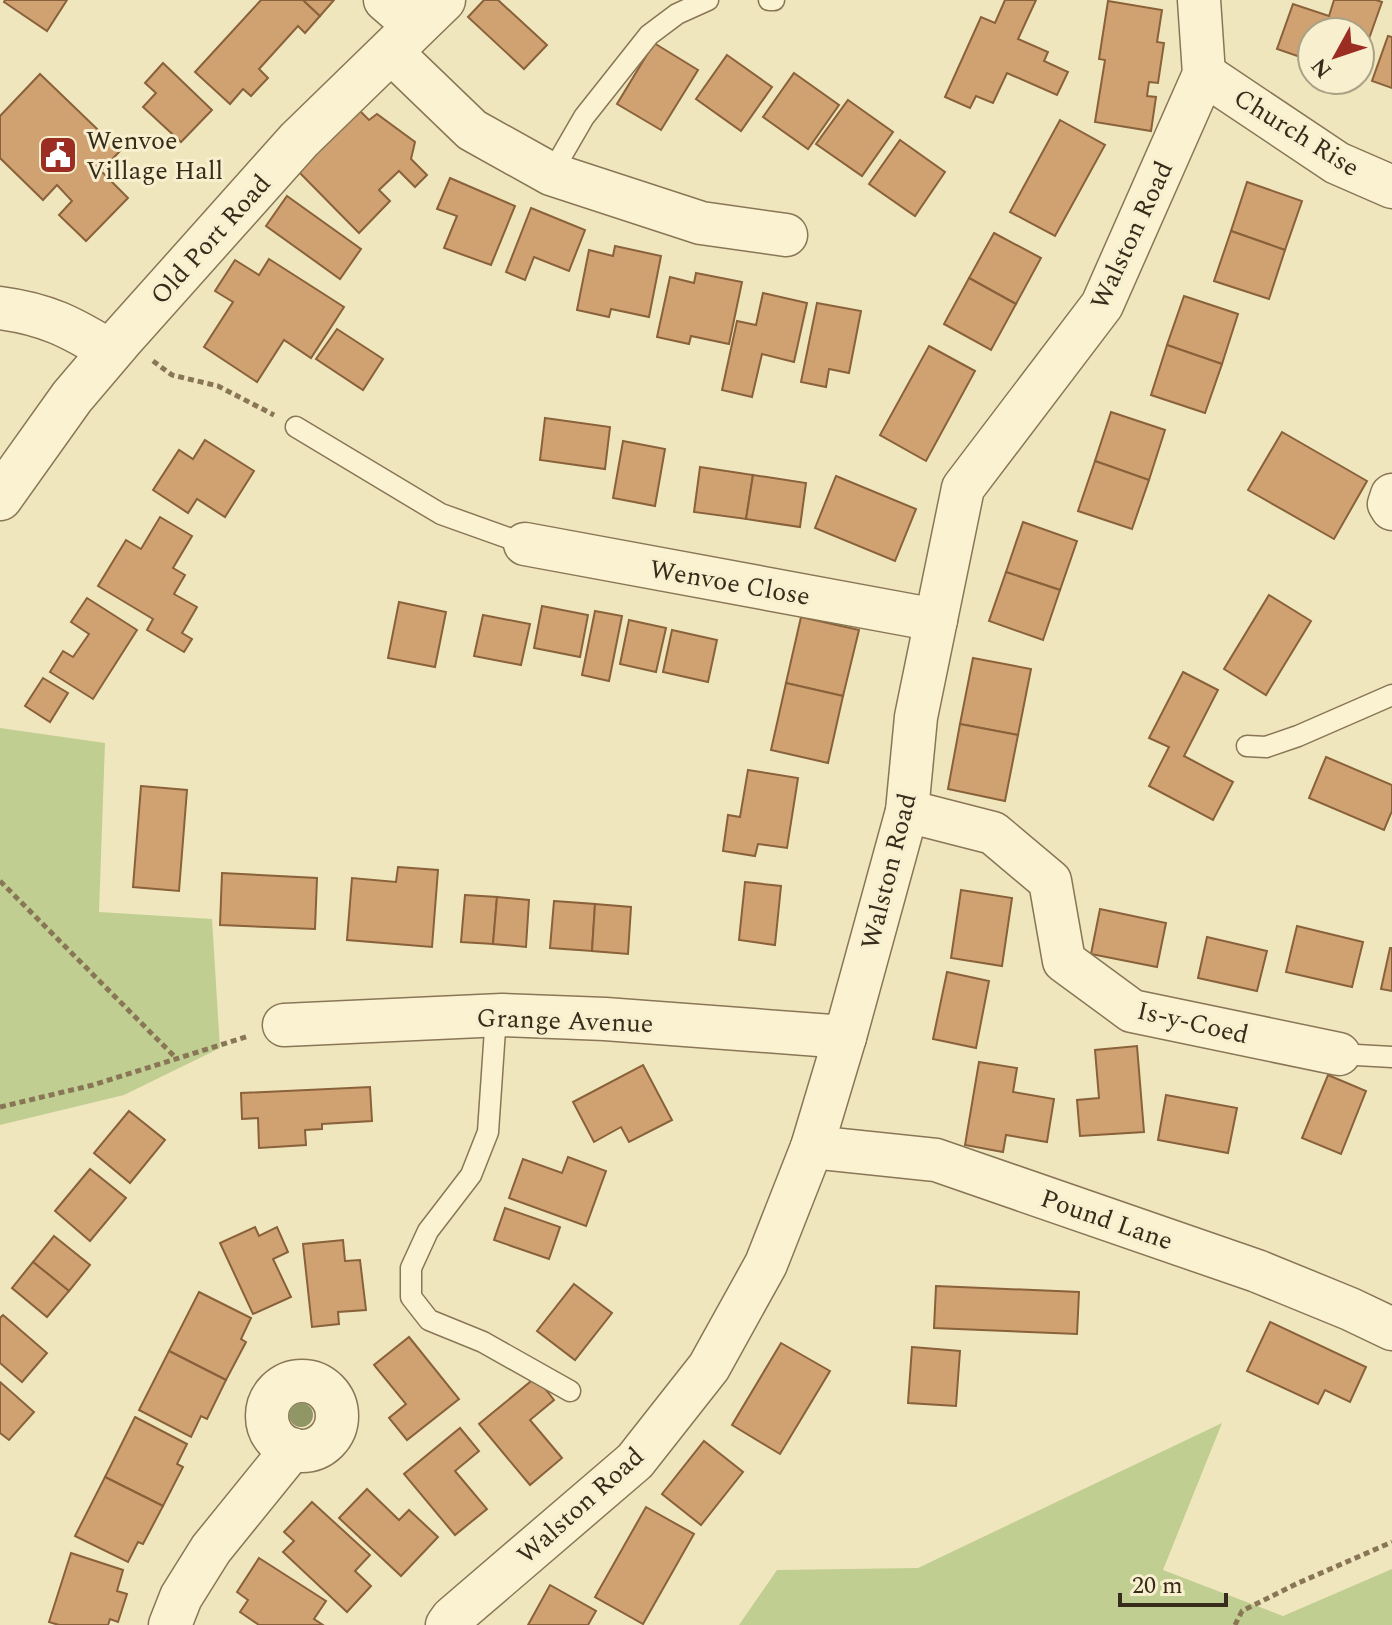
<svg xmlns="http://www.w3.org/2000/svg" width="1392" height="1625" font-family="Spectral,serif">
  <rect width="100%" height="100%" fill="#f0e6bd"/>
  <g fill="#c1ce91">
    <polygon points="0,728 105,743 99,912 212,919 220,1048 124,1095 0,1125"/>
    <polygon points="1222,1423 1163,1570 1283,1616 1392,1569 1392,1625 739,1625 777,1570 918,1568"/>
  </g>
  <g fill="#d0a271" stroke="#89613a" stroke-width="2">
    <polygon points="5,0 67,0 47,31 4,2"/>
    <polygon points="261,0 303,0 320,16 305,33 298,26 259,69 268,78 251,96 243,89 230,104 195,72"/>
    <polygon points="303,0 334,0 320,16"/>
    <polygon points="484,0 498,0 547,45 524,69 468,17"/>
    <polygon points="1005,0 1036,0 1018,39 1048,52 1044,61 1068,72 1057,95 1007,73 993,103 976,96 970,108 945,97 981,17 995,23"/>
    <polygon points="1334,0 1376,0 1382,2 1360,64 1360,32 1312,32 1312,61 1277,49 1293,4 1329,16"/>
    <polygon points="1108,1 1162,10 1157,42 1164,43 1158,83 1149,82 1147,96 1156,97 1151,131 1095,122 1105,60 1099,59"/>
    <polygon points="1388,36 1392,37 1392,88 1372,81"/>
    <polygon points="654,43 698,70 661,130 617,104"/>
    <polygon points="727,55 772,87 741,131 696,99"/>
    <polygon points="163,63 212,110 181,142 143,107 156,93 145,83"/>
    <polygon points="794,73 839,105 808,149 763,117"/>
    <polygon points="40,74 120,151 101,171 128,198 86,241 59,215 72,201 57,185 43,200 0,158 0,116"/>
    <polygon points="848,100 893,132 862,176 816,144"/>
    <polygon points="353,104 369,120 377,114 415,142 411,159 427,175 415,187 399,171 379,190 390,201 359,233 292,165"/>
    <polygon points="1060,120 1105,145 1055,236 1010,212"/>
    <polygon points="900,140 945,172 915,216 869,184"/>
    <polygon points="450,178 515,206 491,265 444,248 457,216 437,209"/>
    <polygon points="1247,182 1302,201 1285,250 1231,231"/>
    <polygon points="287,196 361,249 340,279 266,226"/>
    <polygon points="531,208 585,230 569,271 534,257 525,280 506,272"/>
    <polygon points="1231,231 1285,250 1269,299 1214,281"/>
    <polygon points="994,233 1041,258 1016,304 969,278"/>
    <polygon points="615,246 661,256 649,317 611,309 609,317 577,310 589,250 613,256"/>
    <polygon points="269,259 344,307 311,358 284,340 257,382 204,347 233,302 215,291 235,260 259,275"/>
    <polygon points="696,273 742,282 729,344 691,336 689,344 657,337 670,277 694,283"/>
    <polygon points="969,278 1016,304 991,350 944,324"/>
    <polygon points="763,293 807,303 794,362 762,354 752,397 722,390 737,321 756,325"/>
    <polygon points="1184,296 1238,314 1222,364 1167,345"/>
    <polygon points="817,303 861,311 849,373 829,369 826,387 801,382"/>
    <polygon points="337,329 383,359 363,390 316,359"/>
    <polygon points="1167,345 1222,364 1205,413 1151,395"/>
    <polygon points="929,346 975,371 926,461 880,435"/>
    <polygon points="1111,412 1165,430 1149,480 1095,461"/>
    <polygon points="545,418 610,427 605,469 540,460"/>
    <polygon points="1282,432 1367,481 1334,539 1248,490"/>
    <polygon points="205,440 254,471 225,517 197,499 188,513 153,490 179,450 193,459"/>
    <polygon points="623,441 665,449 655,506 613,498"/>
    <polygon points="1095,461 1149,480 1132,529 1078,511"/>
    <polygon points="700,467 753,475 746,519 694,512"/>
    <polygon points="753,475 806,483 800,527 746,519"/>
    <polygon points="836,476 916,509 895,561 815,528"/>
    <polygon points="160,517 192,536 173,568 185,575 174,594 197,607 182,633 192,639 184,652 147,630 153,619 98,586 126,540 141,549"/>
    <polygon points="1023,522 1077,541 1060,590 1006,572"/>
    <polygon points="1006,572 1060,590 1043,640 989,621"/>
    <polygon points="1269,595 1311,621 1266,695 1224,669"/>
    <polygon points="87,598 137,630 93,699 50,672 63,651 73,657 89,634 71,622"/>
    <polygon points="399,602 446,612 435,667 388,658"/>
    <polygon points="542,606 588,615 580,657 534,648"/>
    <polygon points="595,611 622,616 609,681 582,675"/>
    <polygon points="483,615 530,624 521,665 474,656"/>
    <polygon points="801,617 859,630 843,696 786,683"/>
    <polygon points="629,620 666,628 656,672 620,664"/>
    <polygon points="672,630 717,640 708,682 663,672"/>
    <polygon points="973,658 1031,669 1018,735 960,724"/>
    <polygon points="1183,672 1218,690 1184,756 1233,782 1213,820 1149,786 1169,747 1149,738"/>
    <polygon points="43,678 68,693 50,722 25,706"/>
    <polygon points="786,683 843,696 828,763 771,750"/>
    <polygon points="960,724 1018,735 1005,801 948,789"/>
    <polygon points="1326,757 1392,785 1392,811 1384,830 1309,798"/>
    <polygon points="748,770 798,778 787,848 758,844 755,856 723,851 728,815 740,817"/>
    <polygon points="141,786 187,790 179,891 133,887"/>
    <polygon points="398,867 438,870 432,947 347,940 352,878 396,882"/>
    <polygon points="222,873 317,878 315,929 220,925"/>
    <polygon points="745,882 781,886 775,945 739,940"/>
    <polygon points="961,890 1012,898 1002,966 951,958"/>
    <polygon points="465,895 497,897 493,944 461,942"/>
    <polygon points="497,897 529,900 526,947 493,944"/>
    <polygon points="554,901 595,904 592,951 550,948"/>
    <polygon points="595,904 631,907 628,954 592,951"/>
    <polygon points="1100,909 1166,923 1157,967 1091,954"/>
    <polygon points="1297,926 1363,942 1352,987 1286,972"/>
    <polygon points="1207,937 1267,951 1257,991 1198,978"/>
    <polygon points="1390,948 1392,948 1392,991 1381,989"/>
    <polygon points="947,972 989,981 976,1048 933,1039"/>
    <polygon points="1137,1046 1144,1132 1080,1136 1077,1100 1099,1098 1095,1050"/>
    <polygon points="979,1062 1017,1068 1013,1092 1054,1099 1047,1142 1006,1135 1003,1152 965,1145"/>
    <polygon points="643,1065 672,1120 629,1142 621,1127 594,1142 573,1102"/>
    <polygon points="1328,1075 1366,1091 1341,1154 1302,1138"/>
    <polygon points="370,1087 372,1121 322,1124 322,1129 305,1130 306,1145 259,1148 258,1118 242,1119 241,1093"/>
    <polygon points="1166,1095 1237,1108 1228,1153 1158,1140"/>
    <polygon points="129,1111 165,1140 130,1183 94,1153"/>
    <polygon points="568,1157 606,1171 586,1226 509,1198 523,1159 562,1173"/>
    <polygon points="90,1169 126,1198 90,1241 55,1211"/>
    <polygon points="505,1208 560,1227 549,1259 494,1240"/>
    <polygon points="255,1227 259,1236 277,1227 288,1252 273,1259 291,1297 253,1314 220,1243"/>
    <polygon points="54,1236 90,1265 69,1291 33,1262"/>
    <polygon points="343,1240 345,1261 360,1260 366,1310 338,1312 339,1324 312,1327 303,1244"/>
    <polygon points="33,1262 69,1291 47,1317 12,1288"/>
    <polygon points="574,1284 612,1313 575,1360 537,1331"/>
    <polygon points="936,1286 1079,1292 1077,1334 934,1328"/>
    <polygon points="199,1292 251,1318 241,1339 246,1342 226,1380 169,1351"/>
    <polygon points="3,1315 47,1353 22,1382 0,1363 0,1318"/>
    <polygon points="1270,1322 1366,1367 1350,1402 1325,1390 1318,1404 1247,1371"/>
    <polygon points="409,1337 459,1399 407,1440 389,1418 406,1404 374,1365"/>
    <polygon points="781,1343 830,1371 780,1454 732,1425"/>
    <polygon points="912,1347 960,1351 956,1406 908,1403"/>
    <polygon points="169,1351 226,1380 207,1419 201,1416 191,1437 139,1410"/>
    <polygon points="536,1377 554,1400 530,1420 562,1458 530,1485 479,1424"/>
    <polygon points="0,1382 34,1412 9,1440 0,1433"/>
    <polygon points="135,1417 187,1444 177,1464 183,1467 163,1506 105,1477"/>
    <polygon points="460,1428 479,1451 455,1471 487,1509 455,1535 404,1474"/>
    <polygon points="704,1441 743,1472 701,1525 662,1494"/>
    <polygon points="105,1477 163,1506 143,1544 138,1542 128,1562 75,1536"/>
    <polygon points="367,1489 399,1520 409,1510 438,1537 401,1576 339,1518"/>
    <polygon points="312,1502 370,1555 355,1571 371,1586 347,1612 283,1552 294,1541 284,1532"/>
    <polygon points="646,1507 694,1534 643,1624 595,1597"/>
    <polygon points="71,1553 123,1570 117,1591 127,1594 118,1622 110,1619 108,1625 59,1625 49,1622"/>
    <polygon points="259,1558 326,1601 314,1619 323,1625 259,1625 240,1612 248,1600 237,1592"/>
    <polygon points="550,1585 596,1611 588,1625 528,1625"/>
  </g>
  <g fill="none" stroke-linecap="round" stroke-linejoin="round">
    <defs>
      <g id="service">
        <polyline points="769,0 774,0"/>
        <polyline points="551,174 584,117 649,35 677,14 708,0"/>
        <polyline points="296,427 441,514 525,544"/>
        <polyline points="1247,746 1266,747 1298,736 1392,695"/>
        <polyline points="496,1015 488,1132 471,1175 428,1231 411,1268 411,1297 429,1320 483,1342 570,1391"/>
        <polyline points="1339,1054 1392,1057"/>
      </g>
      <g id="minor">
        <polyline points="385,0 416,27"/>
        <polyline points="390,51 472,130 551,174 701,223 786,235"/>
        <polyline points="1204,74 1337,163 1392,187"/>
        <path d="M0,308C46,314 71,327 110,351"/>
        <polyline points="1392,495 1389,504 1392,509"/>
        <polyline points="525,544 936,620"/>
        <polyline points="907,811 993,833 1050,881 1064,961 1132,1011 1339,1054"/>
        <polyline points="284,1025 502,1015 605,1019 845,1037"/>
        <polyline points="812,1147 936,1160 1257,1271 1350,1309 1392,1329"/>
        <circle cx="302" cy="1416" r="35"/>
        <polyline points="170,1625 181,1597 211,1549 292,1449"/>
        <polyline points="447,1625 452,1618 635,1461 709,1367 766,1264 812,1147 845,1037 907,811 916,717 963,488 1102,305 1204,74 1199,0"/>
      </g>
      <polyline id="tertiary" points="0,498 72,397 123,337 299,140 443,0"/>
    </defs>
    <use href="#service" stroke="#897656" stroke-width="23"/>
    <use href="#minor" stroke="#897656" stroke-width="45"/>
    <use href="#tertiary" stroke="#897656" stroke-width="47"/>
    <g stroke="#897656" stroke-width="5" stroke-dasharray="6 4" stroke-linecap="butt">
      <polyline points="153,361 172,375 218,386 274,415"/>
      <polyline points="0,881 177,1059"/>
      <polyline points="0,1107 93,1085 249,1036"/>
      <polyline points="1235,1625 1242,1611 1296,1584 1392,1542"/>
    </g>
    <use href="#service" stroke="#faf2d1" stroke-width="20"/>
    <use href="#minor" stroke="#faf2d1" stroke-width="42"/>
    <use href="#tertiary" stroke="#faf2d1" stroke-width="44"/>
  </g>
  <circle fill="#919667" cx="301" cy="1415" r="12"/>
  <defs>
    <symbol id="civic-square" viewBox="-11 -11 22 22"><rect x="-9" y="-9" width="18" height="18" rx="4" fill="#9b2d23" stroke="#f7efcd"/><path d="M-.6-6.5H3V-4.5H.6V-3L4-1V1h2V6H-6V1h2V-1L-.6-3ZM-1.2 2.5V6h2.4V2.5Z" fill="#fff"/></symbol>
  </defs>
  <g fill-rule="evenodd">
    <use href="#civic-square" x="36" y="133" width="44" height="44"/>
  </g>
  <g text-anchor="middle" stroke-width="6" stroke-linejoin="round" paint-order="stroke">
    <g font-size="26" fill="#372b1b" stroke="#f7efcd">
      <text transform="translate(1297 132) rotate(32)" y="9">Church Rise</text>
      <text transform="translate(1131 235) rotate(-65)" y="9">Walston Road</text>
      <text transform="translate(210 239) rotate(-48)" y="9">Old Port Road</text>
      <text transform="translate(730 582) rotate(10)" y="9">Wenvoe Close</text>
      <text transform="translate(888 871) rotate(-76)" y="9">Walston Road</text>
      <text transform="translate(565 1020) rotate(2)" y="9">Grange Avenue</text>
      <text transform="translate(1193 1022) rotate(13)" y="9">Is-y-Coed</text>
      <text transform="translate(1107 1219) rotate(19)" y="9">Pound Lane</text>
      <text transform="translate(580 1505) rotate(-42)" y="9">Walston Road</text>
    </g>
    <g font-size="26" fill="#372b1b" stroke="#f7efcd" text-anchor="start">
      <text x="86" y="149">Wenvoe<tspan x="86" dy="30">Village Hall</tspan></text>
    </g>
  </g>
  <g transform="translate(1336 56) rotate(230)"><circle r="38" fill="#f7efcd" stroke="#aaa186" stroke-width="2"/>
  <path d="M0-6L14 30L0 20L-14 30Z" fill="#9b2d23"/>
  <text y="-12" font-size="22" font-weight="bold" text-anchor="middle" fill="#372b1b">N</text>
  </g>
  <path d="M1120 1593v12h106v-12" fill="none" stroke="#372b1b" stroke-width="4"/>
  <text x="1132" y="1593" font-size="24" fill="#372b1b" stroke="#f7efcd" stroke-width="6" paint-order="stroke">20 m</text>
</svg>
